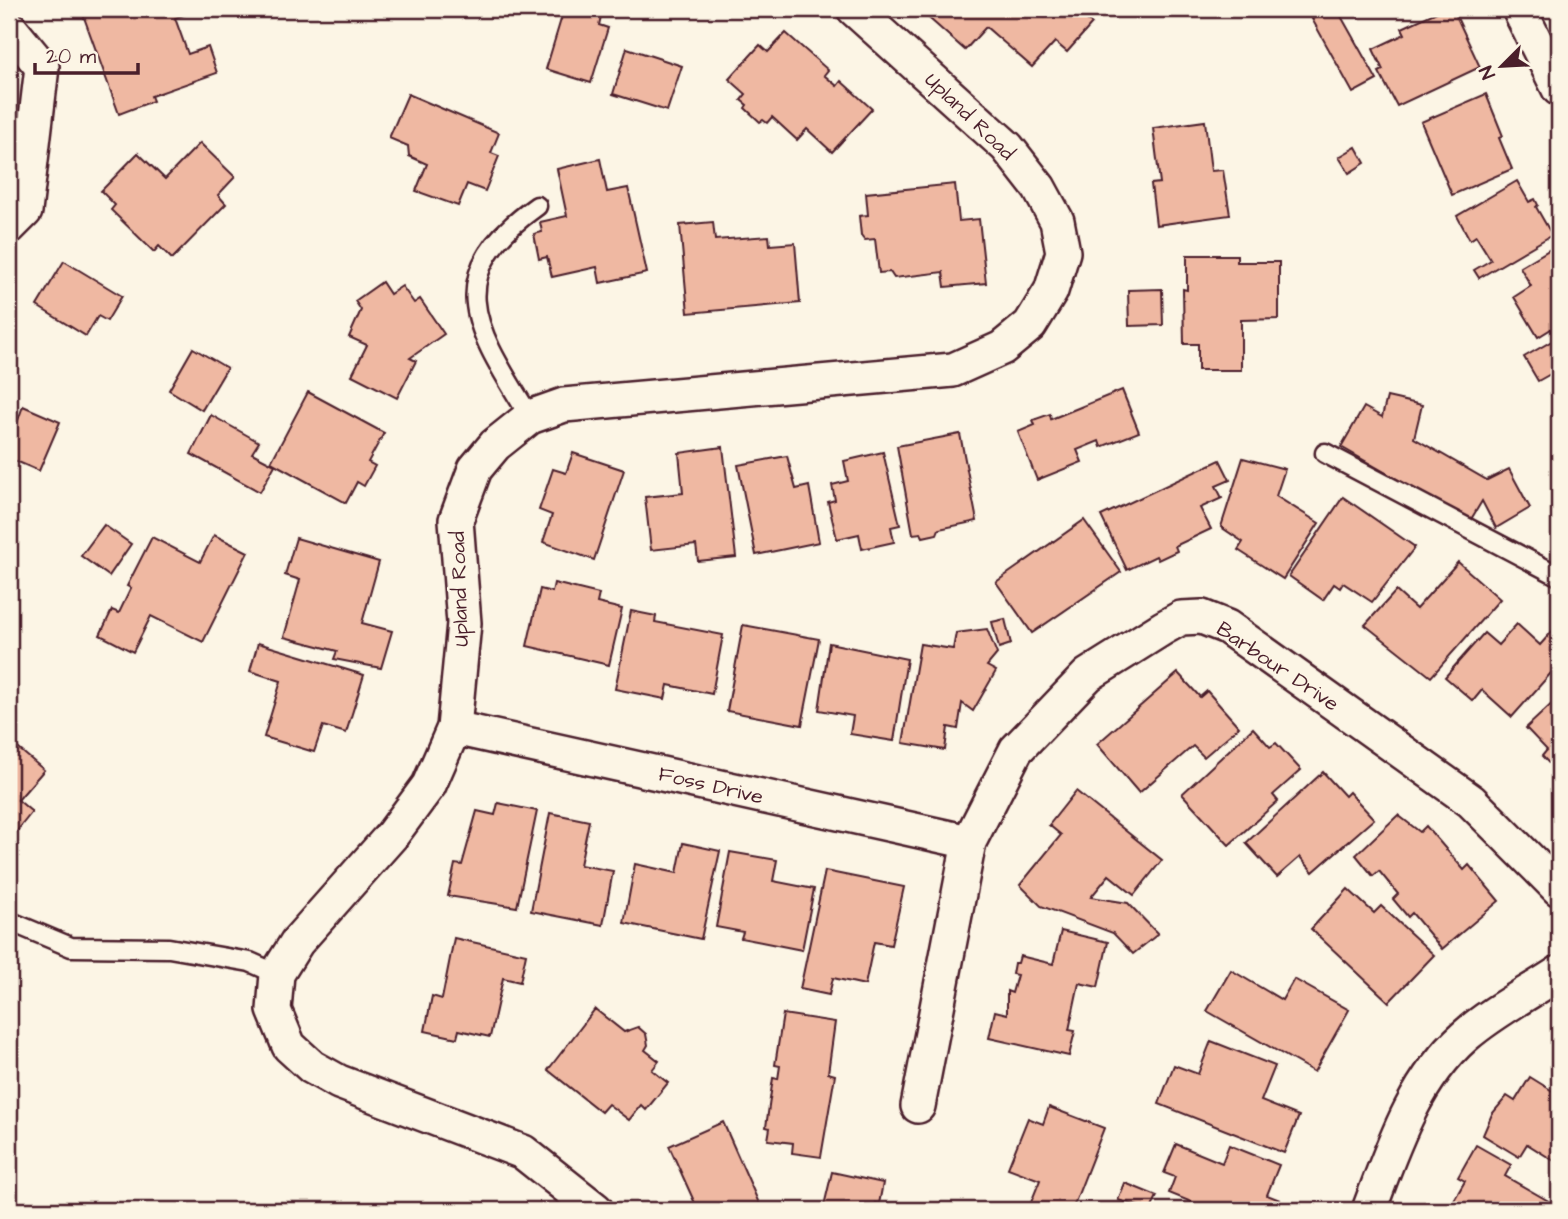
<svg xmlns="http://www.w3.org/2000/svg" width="1568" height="1219" font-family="'Architects Daughter',sans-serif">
  <rect width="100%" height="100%" fill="#fcf5e5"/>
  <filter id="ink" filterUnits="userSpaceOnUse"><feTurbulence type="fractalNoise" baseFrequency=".0143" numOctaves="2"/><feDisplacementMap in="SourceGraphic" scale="14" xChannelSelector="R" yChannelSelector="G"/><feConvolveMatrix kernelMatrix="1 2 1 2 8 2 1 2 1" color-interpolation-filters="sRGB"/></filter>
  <g filter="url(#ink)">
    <g fill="#efb8a2" stroke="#4a1f2b" stroke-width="2">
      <polygon points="81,9 114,9 117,16 137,9 201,9 175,18 188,54 208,47 217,73 151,96 153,101 119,114"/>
      <polygon points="571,9 602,12 599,25 608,28 591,83 546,69 562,16 569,17"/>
      <polygon points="925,9 1035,9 1045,17 1052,9 1075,9 1092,24 1067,52 1055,42 1032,67 986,27 965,50 922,12"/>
      <polygon points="1331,9 1337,9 1377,80 1353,93 1312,19"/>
      <polygon points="1443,9 1453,9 1480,67 1397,106 1379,72 1383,70 1373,49 1405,34 1402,28"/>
      <polygon points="786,33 828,70 824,75 837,86 841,81 872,109 832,152 807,129 797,140 772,117 767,123 763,120 760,122 745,108 747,105 741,100 746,94 729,79 760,45 768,52"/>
      <polygon points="627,48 682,66 667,111 613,94"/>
      <polygon points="408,94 499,133 491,153 499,156 485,191 467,184 458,206 416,191 427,164 409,156 408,146 389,138"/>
      <polygon points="1486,94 1503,136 1499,138 1512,169 1452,195 1421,122"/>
      <polygon points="1205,121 1211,171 1223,170 1230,215 1156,225 1151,184 1160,183 1153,128"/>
      <polygon points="200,143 235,177 218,195 226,204 172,259 159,246 154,252 111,210 115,205 101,191 138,153 165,179"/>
      <polygon points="1356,147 1365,163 1349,173 1339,157"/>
      <polygon points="600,159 607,192 628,188 647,273 600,283 597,267 552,277 547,257 539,259 534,234 542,232 540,222 567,216 557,169"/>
      <polygon points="1517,181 1529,202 1535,199 1538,205 1536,207 1552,235 1479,278 1474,270 1491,260 1476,236 1470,240 1457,216"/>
      <polygon points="955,184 959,221 979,219 986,283 945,287 943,272 894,278 890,272 879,273 875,239 865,240 861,235 859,216 868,215 866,193"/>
      <polygon points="713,222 715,240 769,236 770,245 795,243 800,303 688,313 680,225"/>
      <polygon points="1559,244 1559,324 1538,337 1514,297 1531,286 1520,267"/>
      <polygon points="1187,255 1237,255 1237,262 1279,262 1279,319 1241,320 1241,370 1198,370 1198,344 1184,344 1183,289 1187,290"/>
      <polygon points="64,261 122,296 107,321 98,316 86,336 37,306"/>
      <polygon points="382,282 390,294 402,286 414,303 420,299 444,334 410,358 416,361 397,398 352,375 367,345 349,337 361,310 355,301"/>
      <polygon points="1162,289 1163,325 1129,326 1128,290"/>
      <polygon points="1559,337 1559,380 1554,372 1538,381 1524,357"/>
      <polygon points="193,348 227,368 202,410 169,390"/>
      <polygon points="1122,390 1139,432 1101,447 1099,441 1077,450 1082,462 1037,480 1018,432 1035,425 1033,420 1050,414 1051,419"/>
      <polygon points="308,392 384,433 368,462 375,466 364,486 357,482 346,503 271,462"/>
      <polygon points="1387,397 1422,405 1414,438 1487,480 1509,469 1530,508 1496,528 1482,501 1470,521 1341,447 1364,407 1382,417"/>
      <polygon points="23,406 60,422 39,471 9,458 9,419 17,423"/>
      <polygon points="211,415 259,442 252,453 275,465 260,492 191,454"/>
      <polygon points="960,434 977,521 939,529 937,534 923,537 921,533 913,534 897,446"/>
      <polygon points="723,447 736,557 698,561 696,545 651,550 645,497 683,493 679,453"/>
      <polygon points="883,452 900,525 891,527 894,542 862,549 859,534 837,539 828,502 835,500 832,485 848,481 844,461"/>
      <polygon points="573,453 624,470 594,560 543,542 552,515 539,510 553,469 566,473"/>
      <polygon points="787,456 796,489 809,486 819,542 756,555 738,465"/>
      <polygon points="1243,458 1285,469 1276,496 1319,523 1283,579 1238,550 1243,542 1221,527"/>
      <polygon points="1220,460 1230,480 1216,486 1222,498 1200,508 1211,529 1175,546 1177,551 1158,560 1156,556 1127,570 1101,516"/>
      <polygon points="1343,497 1415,547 1372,602 1343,583 1340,588 1334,584 1323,600 1289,576"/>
      <polygon points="1084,520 1121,572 1032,633 996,582"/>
      <polygon points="104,525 131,544 109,576 81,556"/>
      <polygon points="214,535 248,552 203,642 151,616 133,652 100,635 112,610 119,613 131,588 127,586 152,537 200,562"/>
      <polygon points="296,538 379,562 362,623 392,631 381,668 334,659 337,651 284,637 300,580 285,575"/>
      <polygon points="1458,562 1500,599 1431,677 1365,625 1396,591 1416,609"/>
      <polygon points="554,583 599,594 597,603 622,609 609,665 527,646 540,589 552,592"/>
      <polygon points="631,611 656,616 655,622 723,635 712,694 668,685 665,699 615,689"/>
      <polygon points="1005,619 1011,644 999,648 992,622"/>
      <polygon points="1517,624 1540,645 1557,626 1559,629 1559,664 1512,717 1482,690 1473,701 1445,677 1484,633 1498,645"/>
      <polygon points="743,625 819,639 802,725 727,711"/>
      <polygon points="987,629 997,654 987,666 996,671 973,711 962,703 958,729 948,727 945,750 903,743 920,644 953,649 956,633"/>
      <polygon points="258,643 364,675 346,733 323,726 314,752 264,737 281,681 250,671"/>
      <polygon points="829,643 907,659 894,741 850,734 853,716 819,710"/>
      <polygon points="1178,673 1200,697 1207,691 1239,727 1204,757 1193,746 1139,793 1097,744"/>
      <polygon points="1559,697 1559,774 1542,756 1547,750 1526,728"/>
      <polygon points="1253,728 1270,747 1276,743 1301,770 1273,795 1278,801 1229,845 1182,794"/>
      <polygon points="13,744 44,770 18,800 32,812 9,841 9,750"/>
      <polygon points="1323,772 1345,796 1349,792 1374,819 1313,872 1300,857 1277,877 1246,843"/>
      <polygon points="1076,791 1162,860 1134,895 1109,875 1091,897 1128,903 1158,934 1133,954 1113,933 1041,906 1020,885 1061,835 1049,825"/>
      <polygon points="498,803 537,811 517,907 448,896 455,864 462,865 477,811 495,815"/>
      <polygon points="550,813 589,821 580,865 613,871 603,925 531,911"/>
      <polygon points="1398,815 1420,832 1426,826 1464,870 1469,865 1499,901 1442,949 1412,913 1408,917 1393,899 1398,894 1379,871 1373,876 1356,855"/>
      <polygon points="683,843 720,851 701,939 624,923 635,864 677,873"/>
      <polygon points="730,852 777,860 773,881 814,889 802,950 741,938 743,932 716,927"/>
      <polygon points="825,871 904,887 891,945 874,942 865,985 833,978 829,995 800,989"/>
      <polygon points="1348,889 1374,913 1381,906 1434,955 1389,1002 1311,929"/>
      <polygon points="1061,931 1108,942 1098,987 1079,983 1069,1030 1075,1031 1069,1056 989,1038 995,1011 1007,1014 1007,991 1012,993 1017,975 1012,974 1014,963 1018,963 1020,956 1053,964"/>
      <polygon points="454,938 526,954 520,982 503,978 490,1037 459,1030 457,1038 425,1031 432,996 442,999"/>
      <polygon points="1231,970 1282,1000 1294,979 1349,1010 1314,1072 1207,1011"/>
      <polygon points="595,1009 624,1032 638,1027 646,1034 648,1045 645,1050 659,1061 652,1070 668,1083 646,1110 641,1105 629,1120 608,1104 601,1112 548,1070"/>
      <polygon points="783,1014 835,1022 828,1073 835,1075 821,1157 792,1153 793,1143 768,1140 770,1128 766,1127 773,1078 778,1079 780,1066 775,1065"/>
      <polygon points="1211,1041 1275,1066 1261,1101 1299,1116 1284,1153 1159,1104 1174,1065 1198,1074"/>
      <polygon points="1530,1077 1559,1095 1559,1164 1527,1144 1519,1157 1483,1135 1492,1114 1507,1096 1515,1101"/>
      <polygon points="1049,1107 1104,1128 1072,1210 1028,1210 1040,1180 1008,1168 1028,1118 1043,1124"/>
      <polygon points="723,1122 762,1210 698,1210 669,1146"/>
      <polygon points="1176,1144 1222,1163 1229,1145 1279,1165 1267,1195 1280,1200 1275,1210 1211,1210 1169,1193 1175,1177 1164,1173"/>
      <polygon points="1476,1145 1511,1165 1505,1176 1559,1207 1559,1210 1455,1210 1450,1207 1465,1181 1458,1177"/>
      <polygon points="832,1172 883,1183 879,1204 875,1203 874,1210 823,1210"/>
      <polygon points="1125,1183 1157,1196 1151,1210 1118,1200"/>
    </g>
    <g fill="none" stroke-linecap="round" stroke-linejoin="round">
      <defs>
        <g id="lane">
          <path d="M530,417C477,330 437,277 537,206"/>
          <polyline points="1325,453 1559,576"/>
          <polyline points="9,921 71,947 169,948 250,962 277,974"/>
        </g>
        <g id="street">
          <polyline points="1519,9 1559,89"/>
          <polyline points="9,27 42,67 25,211 9,227"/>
          <polyline points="454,728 969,842"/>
          <polyline points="918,1106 969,842 1016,750 1088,675 1163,628 1181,618 1202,617 1227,627 1471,801 1559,889"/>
          <polyline points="596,1210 523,1152 339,1082 312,1067 289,1046 274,1010 277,974 297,942 392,835 429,785 454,728 464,623 456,520 475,469 495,445 530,417 564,405 953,370 1002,348 1030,325 1051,291 1063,252 1057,221 1039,188 1007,147 854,9"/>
          <path d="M1369,1210C1392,1149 1414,1081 1465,1036C1492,1012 1529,993 1559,973"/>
        </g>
      </defs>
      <use href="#lane" stroke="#4a1f2b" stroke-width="23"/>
      <use href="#street" stroke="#4a1f2b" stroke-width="38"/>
      <use href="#lane" stroke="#fcf5e5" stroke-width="18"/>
      <use href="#street" stroke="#fcf5e5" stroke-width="33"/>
    </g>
  </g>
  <g text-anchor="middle" stroke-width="5" stroke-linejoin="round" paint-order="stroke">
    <g font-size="21" fill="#4a1f2b" stroke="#fcf5e5">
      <text transform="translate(970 116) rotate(44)" y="7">Upland Road</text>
      <text transform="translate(459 589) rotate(-92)" y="7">Upland Road</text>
      <text transform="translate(1278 666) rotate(34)" y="7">Barbour Drive</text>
      <text transform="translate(711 785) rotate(13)" y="7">Foss Drive</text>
    </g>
  </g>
  <rect width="1568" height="1219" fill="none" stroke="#fcf5e5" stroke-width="35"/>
  <rect x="18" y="18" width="1533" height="1184" fill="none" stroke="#4a1f2b" stroke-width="2.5" filter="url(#ink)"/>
  <g transform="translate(1502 66) rotate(246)" stroke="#fcf5e5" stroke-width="5" paint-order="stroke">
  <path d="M0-5L12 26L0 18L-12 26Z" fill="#4a1f2b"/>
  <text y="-10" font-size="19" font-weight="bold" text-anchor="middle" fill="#4a1f2b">N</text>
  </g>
  <path d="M35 63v10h103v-10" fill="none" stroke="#4a1f2b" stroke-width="3.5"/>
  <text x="46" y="63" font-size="21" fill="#4a1f2b" stroke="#fcf5e5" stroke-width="5" paint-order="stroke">20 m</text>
</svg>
